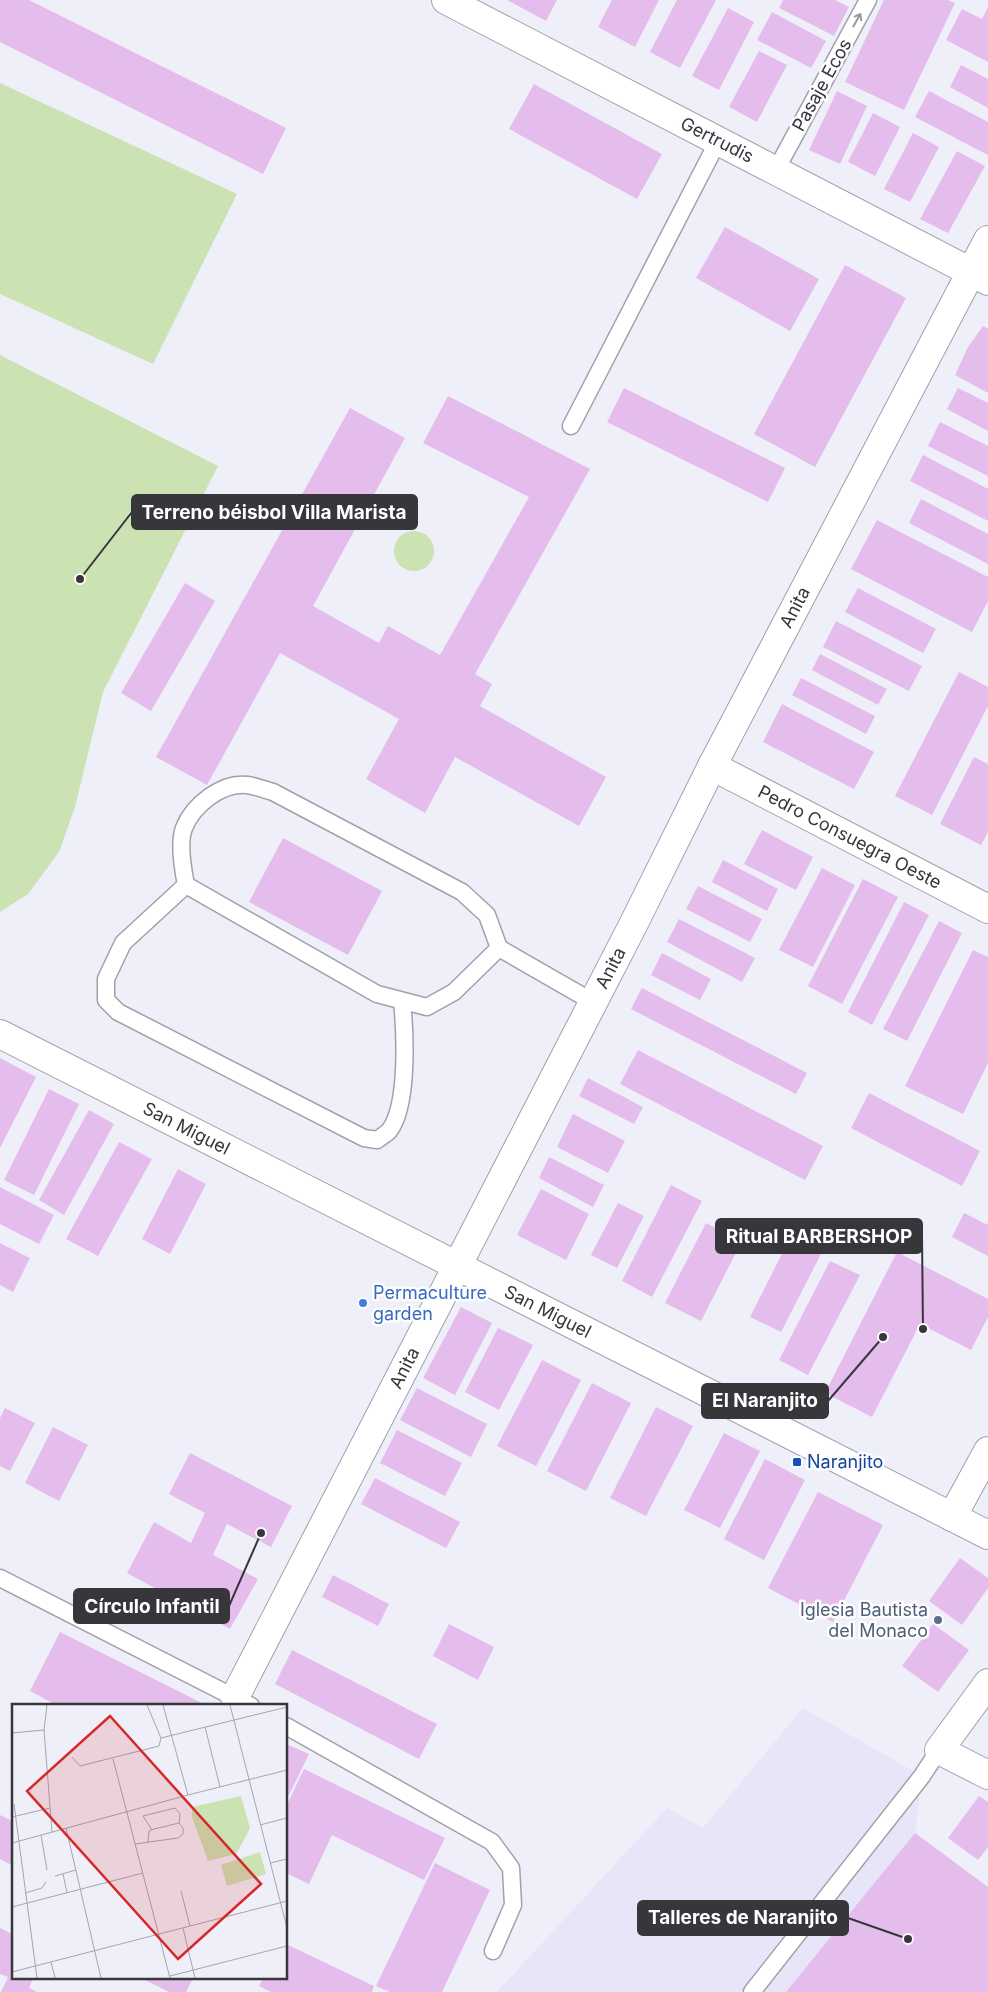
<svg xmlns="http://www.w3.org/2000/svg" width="988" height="1992" font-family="Inter,sans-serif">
  <rect width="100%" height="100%" fill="#efeffa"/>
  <polygon fill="#e7e6f9" points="803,1708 922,1776 915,1833 988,1887 988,1992 497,1992 667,1808 703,1828"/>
  <g fill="#cbe2b3">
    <polygon points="0,83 237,194 153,364 0,294"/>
    <polygon points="0,355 218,466 103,692 75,807 59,852 28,894 0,912"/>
    <circle cx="414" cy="551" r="20"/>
  </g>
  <g fill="#e4bdec">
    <polygon points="0,0 29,0 286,128 263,174 0,42"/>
    <polygon points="507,0 557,0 546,21"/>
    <polygon points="612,0 659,0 635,47 598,27"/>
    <polygon points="677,0 716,0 680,68 650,52"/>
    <polygon points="783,0 835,0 849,7 834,36 779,8"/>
    <polygon points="884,0 948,0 955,3 904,110 845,82"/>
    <polygon points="988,7 988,62 946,40 962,9 982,19"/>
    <polygon points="728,8 754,22 719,90 692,76"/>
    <polygon points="772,12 826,41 811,68 757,40"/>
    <polygon points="759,51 787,65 757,122 729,107"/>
    <polygon points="961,65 988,79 988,108 950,87"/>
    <polygon points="534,84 662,154 637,199 509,129"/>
    <polygon points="837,91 867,106 840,164 809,150"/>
    <polygon points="929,91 988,122 988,155 915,117"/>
    <polygon points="873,113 900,127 875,176 848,162"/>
    <polygon points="913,133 939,147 910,202 884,189"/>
    <polygon points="957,151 985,166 948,233 920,219"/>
    <polygon points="725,227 819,279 790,331 696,278"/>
    <polygon points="845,265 906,298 815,467 754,434"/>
    <polygon points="983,326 988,329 988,393 955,375 968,347"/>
    <polygon points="624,388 785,468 768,502 607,422"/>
    <polygon points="958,388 988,403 988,431 947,409"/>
    <polygon points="448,396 590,469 475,674 492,684 480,706 606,777 579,826 455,757 425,813 366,779 399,719 280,653 207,785 156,757 350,408 405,438 313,606 379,643 388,626 440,655 529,497 423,443"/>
    <polygon points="940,422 988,446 988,476 928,446"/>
    <polygon points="923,455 988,489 988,521 910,481"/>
    <polygon points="921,499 988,534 988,564 909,523"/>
    <polygon points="877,520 988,577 988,601 972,632 851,569"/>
    <polygon points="185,583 215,601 151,711 121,693"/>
    <polygon points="858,588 936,629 923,653 845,612"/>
    <polygon points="836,621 922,666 909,691 823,647"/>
    <polygon points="820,654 887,689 878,705 812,670"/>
    <polygon points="959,672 988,687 988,706 932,815 895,796"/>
    <polygon points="801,678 875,716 866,734 792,695"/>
    <polygon points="782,704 874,752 854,789 763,742"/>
    <polygon points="974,757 988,764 988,832 981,845 940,824"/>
    <polygon points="762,830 813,857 796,890 744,864"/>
    <polygon points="283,838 382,891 348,955 249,902"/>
    <polygon points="723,860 778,889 767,911 712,882"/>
    <polygon points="822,868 855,885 813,967 779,950"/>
    <polygon points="863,879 898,897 842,1004 808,986"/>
    <polygon points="698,886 762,919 750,942 686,909"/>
    <polygon points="904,902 929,915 872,1025 848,1012"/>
    <polygon points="679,919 755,958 742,982 667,942"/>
    <polygon points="939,921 962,933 907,1041 883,1029"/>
    <polygon points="973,950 988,957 988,1063 963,1114 905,1086"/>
    <polygon points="662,953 711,979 700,1000 651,975"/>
    <polygon points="642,988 807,1073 796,1094 631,1009"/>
    <polygon points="638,1050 823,1146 805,1180 620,1084"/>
    <polygon points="0,1058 36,1077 0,1148"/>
    <polygon points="588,1078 643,1107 634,1124 579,1096"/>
    <polygon points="49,1089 79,1104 34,1195 4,1180"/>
    <polygon points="869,1093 980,1151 962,1186 851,1128"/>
    <polygon points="89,1110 114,1124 64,1215 39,1200"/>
    <polygon points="573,1114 625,1141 608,1173 557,1147"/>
    <polygon points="119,1142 152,1159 98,1256 66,1239"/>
    <polygon points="549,1157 604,1185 593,1207 539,1178"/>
    <polygon points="178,1169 206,1184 170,1254 142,1239"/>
    <polygon points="671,1185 702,1201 652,1297 622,1281"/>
    <polygon points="0,1187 54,1215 39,1244 0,1224"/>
    <polygon points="541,1189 589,1214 566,1260 517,1235"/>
    <polygon points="618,1203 644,1216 617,1268 591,1255"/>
    <polygon points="964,1213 988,1225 988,1256 952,1237"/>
    <polygon points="706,1223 742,1241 701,1321 665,1303"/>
    <polygon points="792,1234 823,1250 781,1332 750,1317"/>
    <polygon points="0,1243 30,1258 13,1292 0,1285"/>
    <polygon points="897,1252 988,1299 988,1317 971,1350 920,1324 872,1417 825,1393"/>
    <polygon points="830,1261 860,1275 808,1375 779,1360"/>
    <polygon points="461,1307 492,1323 455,1395 423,1378"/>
    <polygon points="498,1328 533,1345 499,1410 465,1392"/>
    <polygon points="542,1360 581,1380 536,1466 497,1446"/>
    <polygon points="592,1383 631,1403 586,1491 547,1471"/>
    <polygon points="417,1388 487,1424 471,1457 400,1420"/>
    <polygon points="656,1407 693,1426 646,1516 610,1498"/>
    <polygon points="5,1408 35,1423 10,1471 0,1466 0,1418"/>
    <polygon points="53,1427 88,1445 59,1501 25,1483"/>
    <polygon points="397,1430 462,1463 445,1496 380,1463"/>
    <polygon points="724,1433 760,1451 720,1528 684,1510"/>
    <polygon points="190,1453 292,1506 271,1547 227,1524 213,1555 258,1579 230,1629 127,1573 154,1522 191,1543 205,1513 169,1494"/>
    <polygon points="765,1459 805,1480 764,1560 724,1539"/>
    <polygon points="375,1478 460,1522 446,1548 361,1504"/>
    <polygon points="818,1492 883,1525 833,1622 768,1588"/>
    <polygon points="960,1558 988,1578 988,1588 962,1625 929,1601"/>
    <polygon points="333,1575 389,1604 378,1626 322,1597"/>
    <polygon points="449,1624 494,1647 478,1680 433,1656"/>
    <polygon points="933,1624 969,1650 938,1692 902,1666"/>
    <polygon points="60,1632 208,1706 58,1706 30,1691"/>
    <polygon points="292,1650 437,1724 419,1759 275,1684"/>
    <polygon points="286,1744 309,1754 289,1795 286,1794"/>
    <polygon points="304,1769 445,1838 424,1880 332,1835 309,1884 286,1873 286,1807"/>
    <polygon points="979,1796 988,1802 988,1847 978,1860 948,1838"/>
    <polygon points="0,1815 14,1822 14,1866 0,1859"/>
    <polygon points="915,1833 988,1887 988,1992 786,1992"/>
    <polygon points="435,1863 490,1890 442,1992 390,1992 376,1986"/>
    <polygon points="0,1928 14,1935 14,1978 33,1978 29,1988 37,1992 1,1992 8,1977 0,1974"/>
    <polygon points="286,1944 374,1986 372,1992 271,1992 259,1986 263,1978 286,1978"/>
    <polygon points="141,1978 193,1978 186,1992 169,1992"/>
  </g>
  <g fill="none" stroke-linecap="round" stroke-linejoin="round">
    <defs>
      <g id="lane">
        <polyline points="776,170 868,0"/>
        <polyline points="571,426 718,141"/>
        <path d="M186,885L123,943L106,979V1000L118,1012L364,1138L377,1140C381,1137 386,1134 389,1131C409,1106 405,1031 402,1001"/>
        <path d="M499,948L454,992L427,1007L377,994L186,885C183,870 178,843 184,828C193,805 222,782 247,785C256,786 265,790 273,792L462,892L487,915L499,948L593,1002"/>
        <polyline points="0,1578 251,1706"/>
        <polyline points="286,1726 492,1842 511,1868 513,1905 493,1951"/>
        <polyline points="752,1992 922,1776 939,1750"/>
      </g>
      <g id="street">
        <path id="s1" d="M712,766L988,909"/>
        <polyline points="988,1683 939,1750 988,1775"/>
        <path id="s2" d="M235,1697L633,925L712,766L971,272L446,0"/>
      </g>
      <g id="secondary">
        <polyline points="988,240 971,272 988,281"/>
        <path id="s3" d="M0,1034L988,1535"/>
        <polyline points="952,1517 988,1451"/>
      </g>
    </defs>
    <use href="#lane" stroke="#a1a1ac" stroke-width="19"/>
    <use href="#street" stroke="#a1a1ac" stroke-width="30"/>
    <use href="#secondary" stroke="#a1a1ac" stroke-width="30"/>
    <use href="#lane" stroke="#fff" stroke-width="16"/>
    <use href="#street" stroke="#fff" stroke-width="28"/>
    <use href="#secondary" stroke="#fff" stroke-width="28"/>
  </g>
  <defs><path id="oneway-shaft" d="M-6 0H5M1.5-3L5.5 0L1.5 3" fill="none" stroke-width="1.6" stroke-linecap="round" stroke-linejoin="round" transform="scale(1.25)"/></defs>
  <use stroke="#9a9a9d" href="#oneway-shaft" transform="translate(857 20) rotate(-61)"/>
  <circle fill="#3f7fe0" stroke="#fdfdff" stroke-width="2" cx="363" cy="1303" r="5"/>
  <rect fill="#1a4fb4" stroke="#fdfdff" stroke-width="2" x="792" y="1457" width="10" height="10" rx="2.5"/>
  <circle fill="#5c6f8a" stroke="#fdfdff" stroke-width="2" cx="938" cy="1620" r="5"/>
  <g text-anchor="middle" stroke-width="5" stroke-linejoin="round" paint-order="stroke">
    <g font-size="18" fill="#36363b" stroke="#fdfdff">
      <text transform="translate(822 85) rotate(-61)" y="6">Pasaje Ecos</text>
      <text transform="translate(717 140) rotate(27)" y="6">Gertrudis</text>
      <text dy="6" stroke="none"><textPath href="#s2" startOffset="1225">Anita</textPath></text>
      <text dy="6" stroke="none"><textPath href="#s1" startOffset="155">Pedro Consuegra Oeste</textPath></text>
      <text dy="6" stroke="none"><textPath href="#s2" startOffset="820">Anita</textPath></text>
      <text dy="6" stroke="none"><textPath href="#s3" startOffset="209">San Miguel</textPath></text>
      <text dy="6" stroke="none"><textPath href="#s3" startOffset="614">San Miguel</textPath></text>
      <text dy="6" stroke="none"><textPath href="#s2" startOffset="370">Anita</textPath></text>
    </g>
    <g font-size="18" fill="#366cbe" stroke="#fdfdff" text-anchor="start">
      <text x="373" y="1299">Permaculture<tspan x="373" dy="21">garden</tspan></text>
    </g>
    <g font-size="18" fill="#164399" stroke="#fdfdff" text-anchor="start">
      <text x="807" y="1468">Naranjito</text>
    </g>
    <g font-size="18" fill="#4e5e75" stroke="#fdfdff" text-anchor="end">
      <text x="928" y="1616">Iglesia Bautista<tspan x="928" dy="21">del Monaco</tspan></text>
    </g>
  </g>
  <g transform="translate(12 1704)">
    <rect width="275" height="275" fill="#efeffa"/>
    <path d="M229,92L238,124L233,134L224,150L196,157L180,113V103ZM248,148L254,170L215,182L209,161Z" fill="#cbe2b3"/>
    <path fill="none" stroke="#a5a5ae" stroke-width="1" d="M35,1L32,26L40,128M218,1L275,224M193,23L208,83M0,29L32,26M149,34L275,3M60,53L68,62L147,42L149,34L135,1M101,55L158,274M176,91L275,66M2,100L25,274M0,113L38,104M248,121L275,114M54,124L89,274M140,126L131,112L163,104L168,110L167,119M29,131L35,166M0,139L176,91L151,1M123,140L166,134L171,130V124L167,119L142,125L137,127L136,138M258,159L275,155M51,170L55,189M43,172L64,166M169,187L178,222M13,189L30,184L34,178M0,203L131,169M171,224L183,274M39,258L43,274M0,268L275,197M158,272L275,242"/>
    <path fill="#d62828" fill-opacity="0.15" stroke="#d62828" stroke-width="2.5" d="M98,12L249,180L166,255L15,87Z"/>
    <rect width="275" height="275" fill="none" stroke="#36363b" stroke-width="2.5"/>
  </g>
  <path fill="none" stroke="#36363b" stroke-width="2" d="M80 579L132 512M923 1329L922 1236M883 1337L828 1401M261 1533L229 1606M908 1939L848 1918"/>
  <g fill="#36363b" stroke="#fdfdff" stroke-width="2">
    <circle cx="80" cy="579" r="5"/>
    <circle cx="923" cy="1329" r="5"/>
    <circle cx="883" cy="1337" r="5"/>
    <circle cx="261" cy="1533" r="5"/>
    <circle cx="908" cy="1939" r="5"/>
  </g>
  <g fill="#36363b" stroke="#36363b" stroke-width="2">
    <rect x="132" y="495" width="285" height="34" rx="5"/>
    <rect x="716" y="1219" width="206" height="34" rx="5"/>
    <rect x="702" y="1384" width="126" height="34" rx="5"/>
    <rect x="74" y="1589" width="155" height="34" rx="5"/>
    <rect x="638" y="1901" width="210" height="34" rx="5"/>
  </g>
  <g font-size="19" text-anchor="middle" font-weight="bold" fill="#fff">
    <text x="274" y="519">Terreno béisbol Villa Marista</text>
    <text x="819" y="1243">Ritual BARBERSHOP</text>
    <text x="765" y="1407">El Naranjito</text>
    <text x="152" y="1613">Círculo Infantil</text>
    <text x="743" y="1924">Talleres de Naranjito</text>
  </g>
</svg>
